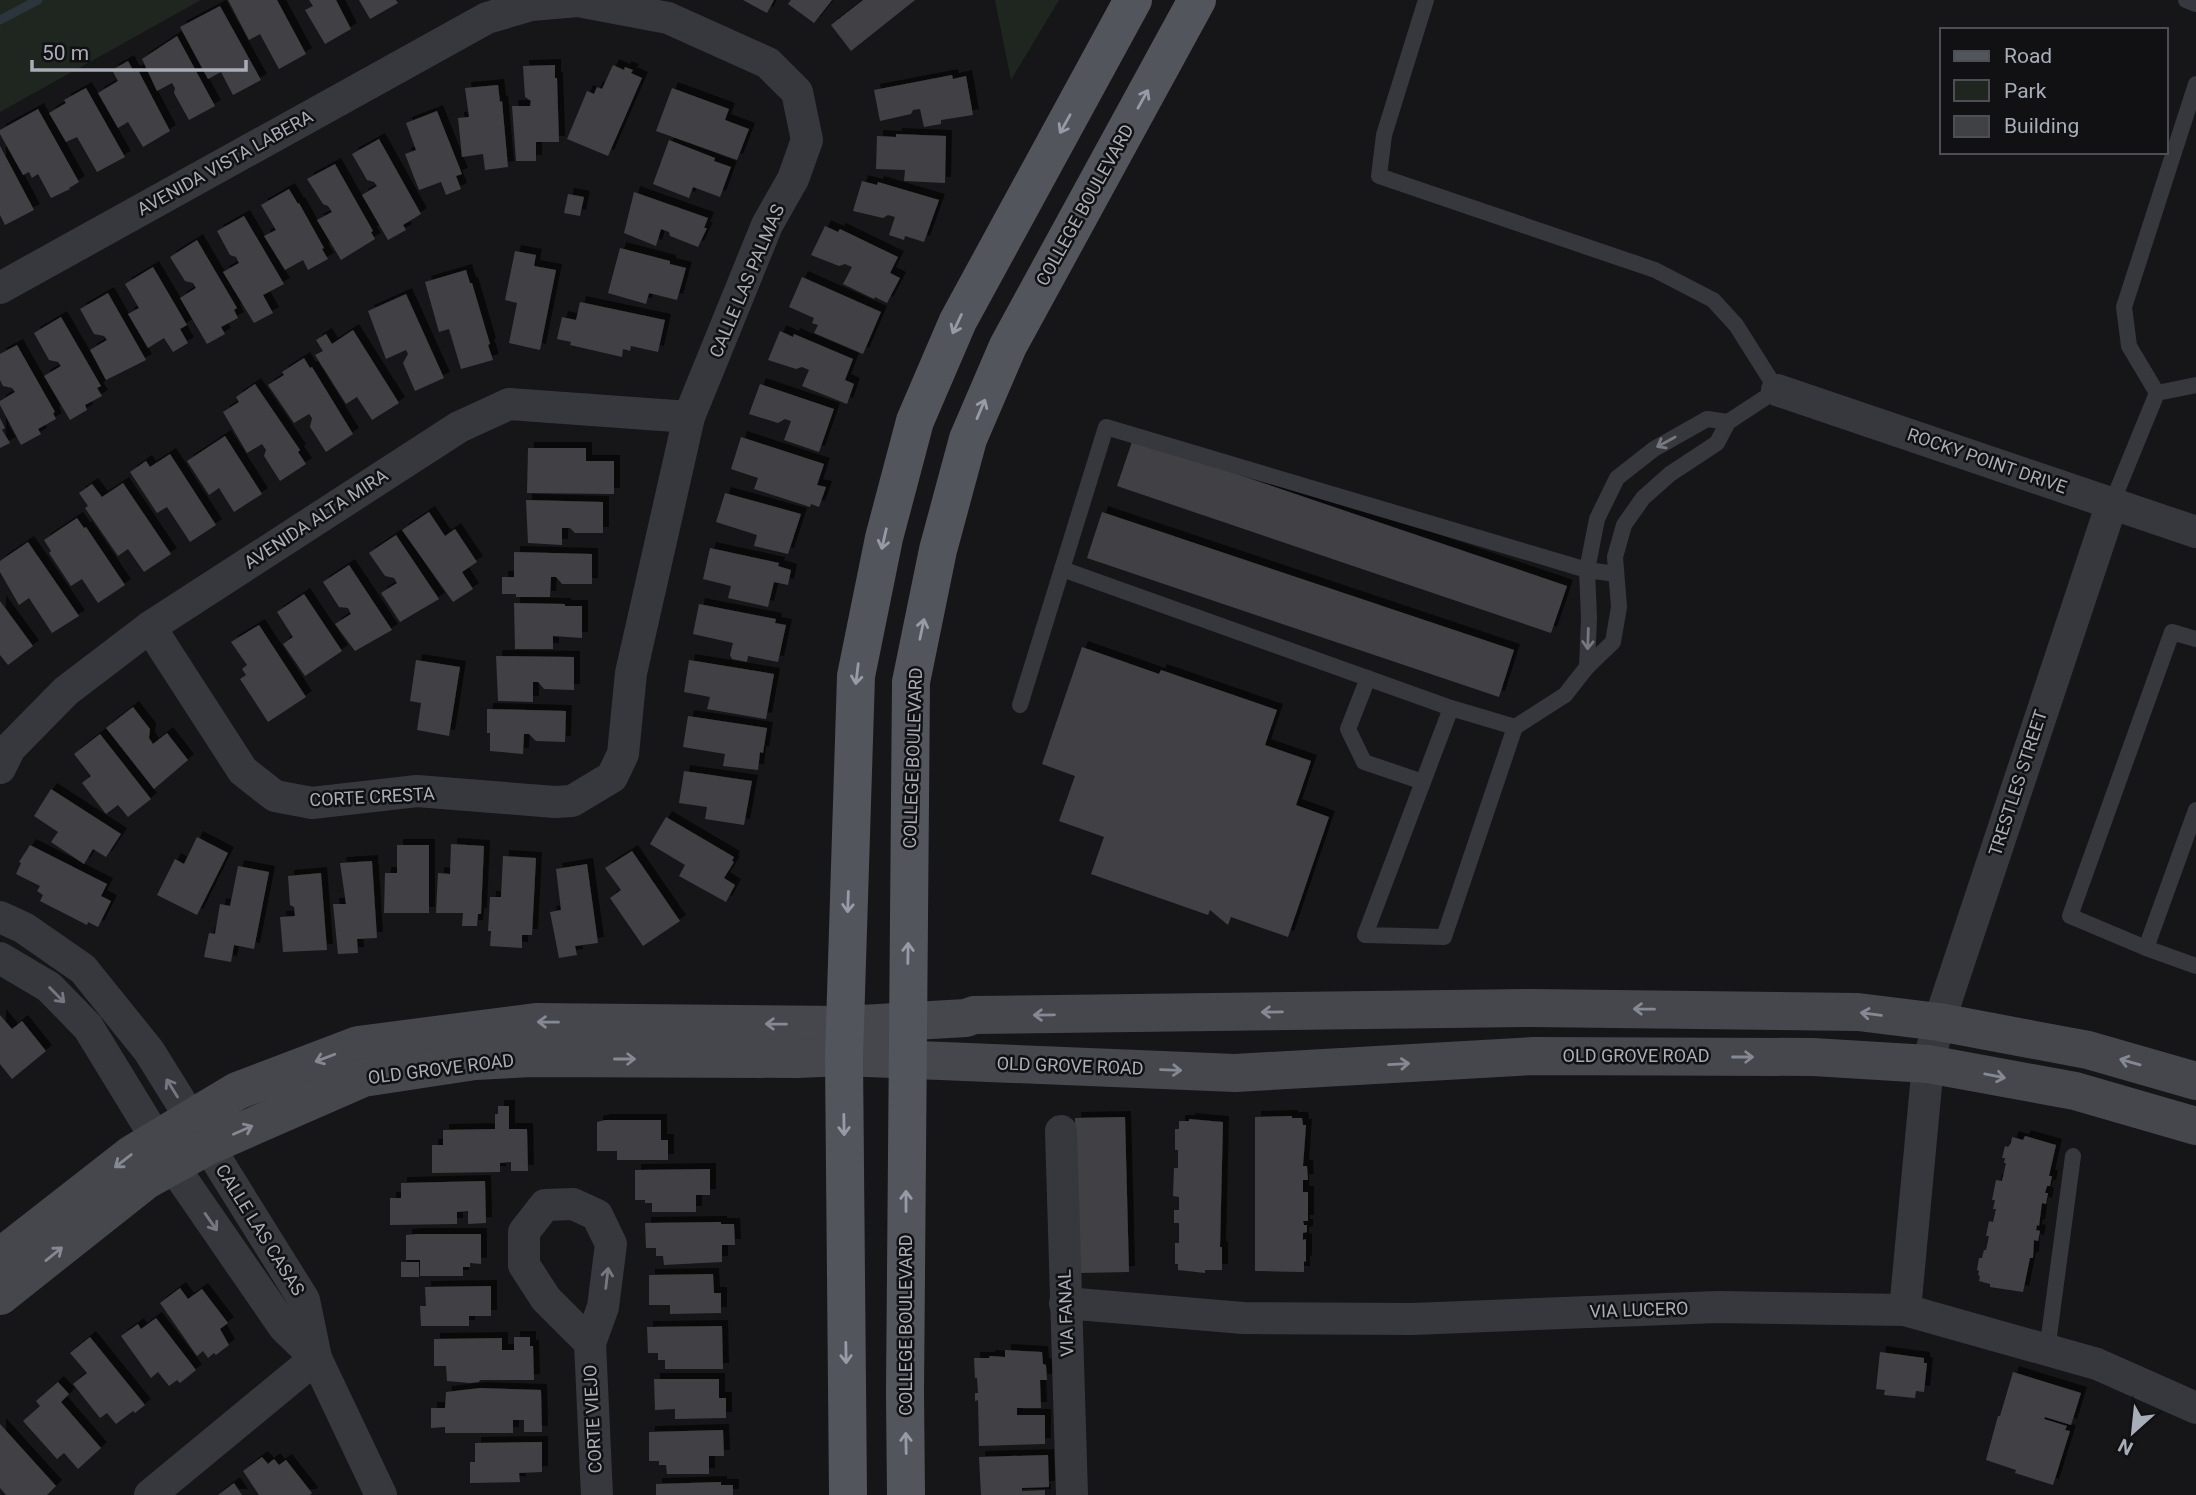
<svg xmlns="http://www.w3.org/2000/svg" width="2196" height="1495" font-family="Roboto,sans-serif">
  <defs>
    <filter id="shadow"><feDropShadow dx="6" dy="-6" stdDeviation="0" flood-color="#0009"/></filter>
  </defs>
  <rect width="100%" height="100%" fill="#161618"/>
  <g fill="#1e261f">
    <polygon points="0,0 201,0 0,112"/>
    <polygon points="995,0 1059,0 1011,80"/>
  </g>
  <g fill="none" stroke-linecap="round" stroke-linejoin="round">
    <polyline stroke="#2c353c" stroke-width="9" points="0,20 38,0"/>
  </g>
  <g fill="#404145" filter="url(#shadow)">
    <polygon points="228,0 277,0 306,54 279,69 260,34 249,40"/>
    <polygon points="309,0 336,0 351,29 325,44 305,10 313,6"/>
    <polygon points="359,0 396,0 398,3 370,19"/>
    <polygon points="743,0 774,0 767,13"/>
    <polygon points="791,0 832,0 814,23 788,4"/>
    <polygon points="863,0 915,0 851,51 831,25"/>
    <polygon points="220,6 261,80 233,95 221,72 208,79 180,27"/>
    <polygon points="177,36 215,106 189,120 174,93 175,88 172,83 157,91 142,59"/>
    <polygon points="128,61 134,72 138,70 170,131 143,147 128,122 118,128 98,93 118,81 112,70"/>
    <polygon points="555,65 555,78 557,78 559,142 536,142 536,161 516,161 512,106 530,106 531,101 525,97 523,66"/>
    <polygon points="613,65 624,70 625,67 633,70 631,73 642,78 608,156 567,139 587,91 594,94 597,87 602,89"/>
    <polygon points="952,75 953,79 966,76 973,115 941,120 941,124 924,127 920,109 913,110 911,114 880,121 874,90"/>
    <polygon points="498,85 500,102 502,101 508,167 485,170 483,154 462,157 458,118 469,117 465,88"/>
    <polygon points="86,88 125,157 97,172 77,137 66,142 49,113 66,103 64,100"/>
    <polygon points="672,88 729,109 725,120 749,129 737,160 656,131"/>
    <polygon points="38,109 79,182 69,188 70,189 51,198 38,174 32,178 29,172 23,175 0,134 0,130"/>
    <polygon points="437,111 462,174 456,176 461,189 446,195 441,182 419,190 405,154 416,150 406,123"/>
    <polygon points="896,134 946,136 945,183 904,181 905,170 876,169 877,136 896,137"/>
    <polygon points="379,139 421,214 403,225 406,230 388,240 362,195 377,186 374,182 367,180 352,154"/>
    <polygon points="669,140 715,158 714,161 731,167 720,197 693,187 689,198 653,184"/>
    <polygon points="0,146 34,210 5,225 0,215"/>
    <polygon points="335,164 373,231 371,232 375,239 341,260 317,220 332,212 328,206 323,204 307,179"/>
    <polygon points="862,181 877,185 878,182 939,200 924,242 905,236 904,240 889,235 895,217 888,215 883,218 853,211"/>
    <polygon points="289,189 298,204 299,203 324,248 322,249 328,259 308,270 303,260 285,270 264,236 276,230 261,205"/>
    <polygon points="634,192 708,218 704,228 707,228 698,247 670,236 669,232 661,229 656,246 624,233"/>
    <polygon points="568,194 584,197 580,216 564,213"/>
    <polygon points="244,216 284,284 263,295 273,313 254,323 223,272 239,263 236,257 230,255 217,231"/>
    <polygon points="825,226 838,232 840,229 898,257 890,273 900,278 887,303 875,297 874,299 843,284 852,267 845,264 839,266 811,255"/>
    <polygon points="197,240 237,308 234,310 238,318 221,327 225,334 207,344 180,298 196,288 193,283 185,281 170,257"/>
    <polygon points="620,248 670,261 670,264 686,268 677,300 649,293 646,304 608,293"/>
    <polygon points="515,251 536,255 534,266 556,270 540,350 509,343 517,303 505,300"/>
    <polygon points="153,267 187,325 180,329 188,343 173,352 164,338 148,348 128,314 139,308 125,284"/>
    <polygon points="466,270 470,283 472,283 490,344 488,345 493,360 461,369 449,329 439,332 425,282"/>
    <polygon points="802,277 881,312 863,354 814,333 818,325 812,323 814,318 789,307"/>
    <polygon points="108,293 146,360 106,380 90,350 107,340 104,336 94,334 80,309"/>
    <polygon points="406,294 444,378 415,391 403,363 408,354 406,350 386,359 368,311"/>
    <polygon points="580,302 665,320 658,352 631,346 630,351 623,349 622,357 570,345 571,342 557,339 562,317 576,320"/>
    <polygon points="61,317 101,386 97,388 102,396 85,405 87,410 70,420 44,376 61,366 58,362 49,360 34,333"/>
    <polygon points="353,330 399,403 372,420 357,397 346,404 315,355 323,351 316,340 326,334 332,344"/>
    <polygon points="780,331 793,337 794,334 853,359 845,380 854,384 847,404 802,386 809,370 802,367 796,369 768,360"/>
    <polygon points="17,345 55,412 53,413 56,419 38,429 41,434 21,445 0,405 0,401 15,392 12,388 3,386 0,380 0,354"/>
    <polygon points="304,358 310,368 312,367 353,434 326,452 310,427 312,418 309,414 294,423 268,385 284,375 282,372"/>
    <polygon points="255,384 300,450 298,452 306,464 280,481 264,456 266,450 262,444 247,453 223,412 239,402 236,397"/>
    <polygon points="760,384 834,409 819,452 784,440 791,421 785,419 778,423 749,414"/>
    <polygon points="0,418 5,428 2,430 10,443 0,448"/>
    <polygon points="225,436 262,494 234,512 219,488 209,495 187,461"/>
    <polygon points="741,437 824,464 817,485 826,487 819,507 811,504 810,507 754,489 758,478 731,469"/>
    <polygon points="1133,439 1567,586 1551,633 1117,486"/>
    <polygon points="528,448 586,448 586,461 614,461 614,494 527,493"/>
    <polygon points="170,454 216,525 190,542 167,507 157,513 130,472 146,461 150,467"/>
    <polygon points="123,483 171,554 144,572 128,549 118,556 85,508 88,506 79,493 92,484 102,497"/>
    <polygon points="725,493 801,514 788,554 754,546 757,535 716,522"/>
    <polygon points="526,500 603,502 603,533 575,533 570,528 562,528 562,545 528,543"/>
    <polygon points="429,512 445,536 455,529 477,562 462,572 473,589 453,602 402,530"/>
    <polygon points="1102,512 1514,650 1499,697 1087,558"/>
    <polygon points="77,518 84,528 86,527 125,585 98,603 82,579 71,586 49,553 51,551 44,540"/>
    <polygon points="396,535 439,599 400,622 381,593 397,583 394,578 385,576 369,553"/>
    <polygon points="28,542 79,616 52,633 29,598 19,605 0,572 0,561"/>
    <polygon points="710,548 779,563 778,566 791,570 788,585 774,582 768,607 728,598 731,586 703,579"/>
    <polygon points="514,552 592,554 592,584 562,584 556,577 551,577 550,597 516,597 516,594 502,594 502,577 514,577"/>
    <polygon points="349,565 392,630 355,651 335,624 351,614 348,608 339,607 323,582"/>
    <polygon points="304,594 342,651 305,676 283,644 293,637 277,612"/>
    <polygon points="0,601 33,646 8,665 0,655"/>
    <polygon points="514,603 565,604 565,606 582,606 582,638 553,636 553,649 515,649"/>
    <polygon points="699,604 776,619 775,623 786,625 778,662 748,656 747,662 732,659 730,655 733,643 693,634"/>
    <polygon points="259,625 306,697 268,722 240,679 246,675 242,669 247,665 231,642"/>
    <polygon points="1082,647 1159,674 1161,670 1277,710 1265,745 1311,761 1296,805 1329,817 1288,937 1231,917 1228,925 1210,910 1208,915 1091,874 1104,837 1059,821 1075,776 1042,764"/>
    <polygon points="496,656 574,657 574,690 544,689 538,682 533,682 533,702 498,701"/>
    <polygon points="416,660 460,667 449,736 417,730 421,703 410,701"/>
    <polygon points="689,660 774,674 766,719 707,709 710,697 684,692"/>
    <polygon points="133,707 150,729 149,738 153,744 167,733 188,760 154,789 106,728"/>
    <polygon points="487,709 566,711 565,742 536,741 529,734 524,734 523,754 490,751 490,733 487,733"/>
    <polygon points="688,716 767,728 763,753 760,752 758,770 723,766 725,754 683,747"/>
    <polygon points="100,734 151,799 128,817 118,805 106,814 82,783 91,776 74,754"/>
    <polygon points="684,771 752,781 744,825 705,819 707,807 679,803"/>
    <polygon points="51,789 121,834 106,857 93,849 84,864 51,842 58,832 34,816"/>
    <polygon points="666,817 734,857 732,861 734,862 724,878 735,885 726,902 679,876 685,865 650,844"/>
    <polygon points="197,837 228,853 197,915 157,895 175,859 184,864"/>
    <polygon points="451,844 484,846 481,914 478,914 477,926 462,926 463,913 436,913 438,873 450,874"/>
    <polygon points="30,845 107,884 101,896 111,901 98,927 88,922 87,925 40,901 43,895 37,891 40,886 16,874 21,863 19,862"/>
    <polygon points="397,845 429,845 429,913 384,913 385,873 397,873"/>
    <polygon points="632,851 680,921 643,946 610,898 621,890 605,868"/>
    <polygon points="503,856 536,858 532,935 522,935 522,948 490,946 491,931 488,931 490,897 501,897"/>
    <polygon points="372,861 377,938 357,939 358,953 338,954 333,904 346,904 340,863"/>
    <polygon points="587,864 598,943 575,946 577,955 559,958 550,912 561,910 556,869"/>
    <polygon points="238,866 269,872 254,949 234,945 231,962 204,957 209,933 215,934 220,904 230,906"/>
    <polygon points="321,873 327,950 283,952 280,917 295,916 294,907 290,905 288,876"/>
    <polygon points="0,1015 12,1029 22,1021 46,1051 12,1079 0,1064"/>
    <polygon points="498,1106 509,1106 509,1129 527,1129 528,1171 511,1171 511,1162 500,1163 500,1172 432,1173 432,1145 443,1145 443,1130 495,1129 495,1114 498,1114"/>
    <polygon points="1292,1116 1292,1118 1302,1118 1303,1125 1306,1125 1303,1166 1307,1166 1308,1180 1303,1180 1303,1192 1308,1192 1308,1221 1303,1221 1304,1225 1307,1225 1307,1232 1303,1233 1303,1240 1306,1239 1306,1262 1304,1261 1304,1272 1255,1271 1255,1117"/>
    <polygon points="1125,1117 1129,1272 1079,1273 1075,1118"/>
    <polygon points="1189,1119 1223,1122 1220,1247 1222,1247 1222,1270 1205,1270 1205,1273 1178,1270 1178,1264 1175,1264 1175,1243 1179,1243 1179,1223 1174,1223 1174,1210 1179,1210 1179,1197 1173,1196 1174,1168 1178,1168 1178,1150 1175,1150 1175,1129 1179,1129 1179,1121 1189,1121"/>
    <polygon points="605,1120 661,1120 661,1140 668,1140 668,1160 617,1160 617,1151 597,1151 597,1122"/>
    <polygon points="2025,1136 2056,1145 2049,1176 2052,1176 2050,1186 2047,1186 2045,1193 2048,1193 2046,1204 2042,1203 2039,1226 2037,1225 2036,1230 2040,1231 2038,1241 2034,1240 2033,1258 2030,1258 2023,1292 1990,1287 1990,1284 1979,1281 1980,1276 1978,1275 1979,1271 1977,1270 1979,1258 1982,1258 1984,1250 1986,1250 1989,1236 1986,1236 1989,1221 1993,1222 1996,1209 1993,1209 1995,1200 1992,1200 1996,1180 2002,1181 2006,1163 2004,1163 2005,1158 2002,1158 2005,1146 2008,1147 2011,1143 2012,1137 2023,1140"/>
    <polygon points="710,1169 710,1195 696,1195 696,1212 652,1212 652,1203 645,1203 645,1200 635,1200 635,1170"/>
    <polygon points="485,1181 486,1223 468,1224 468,1211 457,1212 457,1224 390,1225 390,1198 401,1198 401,1183"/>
    <polygon points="721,1222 721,1224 734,1224 735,1245 722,1245 722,1262 664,1265 663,1256 656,1256 656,1248 646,1248 645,1223"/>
    <polygon points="417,1234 481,1234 481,1264 470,1263 470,1267 463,1267 463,1276 420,1276 420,1260 406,1260 406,1235"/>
    <rect x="401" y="1262" width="18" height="15"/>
    <polygon points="713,1274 714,1293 721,1293 721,1313 670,1314 670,1305 649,1305 649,1275"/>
    <polygon points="491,1286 491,1316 469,1316 469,1326 421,1326 420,1306 426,1306 425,1287"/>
    <polygon points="180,1288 188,1299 202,1289 228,1323 220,1329 229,1345 216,1355 214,1353 208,1358 203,1351 197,1356 160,1303"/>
    <polygon points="156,1318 196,1370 180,1383 177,1380 169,1386 158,1372 151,1378 121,1336 138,1324 141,1329"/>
    <polygon points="722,1326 723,1369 665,1369 665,1360 658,1360 658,1353 648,1353 647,1327"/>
    <polygon points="90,1337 145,1405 135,1413 133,1411 116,1424 107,1413 100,1418 73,1384 87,1373 70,1353"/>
    <polygon points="514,1337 530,1337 530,1346 533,1346 534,1380 480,1380 479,1382 470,1383 447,1381 446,1366 434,1366 434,1339 502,1338 502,1350 514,1350"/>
    <polygon points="1005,1350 1042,1352 1043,1364 1046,1365 1047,1380 1040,1380 1041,1408 1017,1408 1017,1415 1045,1415 1045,1444 979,1446 978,1400 975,1401 975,1393 978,1393 977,1378 975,1378 974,1358 989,1358 990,1356 1005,1357"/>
    <polygon points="1880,1352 1924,1358 1924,1363 1927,1363 1924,1392 1916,1391 1915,1398 1884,1395 1885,1390 1876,1389"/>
    <polygon points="2013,1372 2081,1393 2071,1425 2045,1417 2044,1419 2067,1426 2065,1430 2070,1431 2053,1485 2015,1473 2016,1470 1986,1460 1998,1416 2000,1416"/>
    <polygon points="654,1379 719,1379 719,1398 726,1398 726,1418 675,1419 675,1409 655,1410"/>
    <polygon points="58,1382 69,1394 61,1402 101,1448 78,1469 64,1453 57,1459 23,1421 40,1406 36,1401"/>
    <polygon points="480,1388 541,1390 542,1432 524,1432 524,1420 513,1420 513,1433 445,1433 445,1427 431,1428 431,1408 445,1408 446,1392"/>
    <polygon points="0,1424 56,1486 47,1495 6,1495 0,1488"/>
    <polygon points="723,1430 724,1456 709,1456 709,1474 667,1474 666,1465 659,1465 659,1461 649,1461 649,1432"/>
    <polygon points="542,1442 542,1472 519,1473 520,1482 470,1483 470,1462 475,1462 475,1443"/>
    <polygon points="1048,1455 1049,1487 1022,1488 1022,1491 1045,1490 1045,1495 981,1495 979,1457"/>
    <polygon points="262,1457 268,1464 274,1459 279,1465 286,1460 312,1493 310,1495 259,1495 243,1471"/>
    <polygon points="721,1482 721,1485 733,1485 733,1495 656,1495 656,1484"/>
    <polygon points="234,1483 242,1495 218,1495"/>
  </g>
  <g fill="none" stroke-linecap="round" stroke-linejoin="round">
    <g stroke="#37383d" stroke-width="16">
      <polyline points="1426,0 1384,135 1379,176 1655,270 1713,300 1736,325 1777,390 1728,422 1717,443 1670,474 1643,498 1624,525 1615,557 1619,607 1613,642 1587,667 1589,618 1587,570 1597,519 1617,478 1654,449 1707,419 1728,422"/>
      <polyline points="2186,0 2196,4"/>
      <polyline points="2157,393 2129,346 2124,307 2196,84"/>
      <polyline points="2112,503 2157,393 2196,385"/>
      <polyline points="1368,678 1348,729 1364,762 1423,782"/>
      <polyline points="1020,705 1062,569"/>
      <polyline points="1451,708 1062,569 1106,427 1587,570 1616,574"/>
      <polyline points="1515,727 1451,708 1365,935 1444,937 1515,727 1565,695 1587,667"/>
      <polyline points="2196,810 2146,948 2196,966"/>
      <polyline points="2146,948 2070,916 2172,632 2196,639"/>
      <polyline points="2047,1351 2073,1156"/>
    </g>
    <g stroke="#37383d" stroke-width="32">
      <polyline points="0,288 487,18 531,5 578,1 668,18 768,63 797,92 807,140 793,179 767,225 689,417 631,673 623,754 612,777 572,801 555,802 417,791 312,803 275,796 243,771 150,627"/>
      <polyline points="1777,390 2196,532"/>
      <polyline points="0,768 10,748 66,691 150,627 459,427 509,404 689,417"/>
      <polyline points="0,917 24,928 83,969 149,1051 304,1300 316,1358 284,1327 173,1166 88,1027 49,987 0,958"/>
      <polyline points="1061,1131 1072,1495"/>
      <polyline points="1065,1303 1243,1318 1412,1319 1718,1307 1905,1310 2097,1364 2196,1408"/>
      <polyline points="1905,1310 1928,1064 1939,1022 2112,503"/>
      <polyline points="590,1343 546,1299 524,1265 524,1232 545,1205 573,1204 597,1215 611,1244 603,1307 590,1343 597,1495"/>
      <polyline points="150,1495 316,1358 381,1495"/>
    </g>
    <g stroke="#45474d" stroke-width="38">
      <polyline points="0,1257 132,1154 237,1091 358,1045 536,1022 844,1025 966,1018 974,1015 1532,1008 1858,1012 1939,1022 2088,1050 2196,1081"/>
      <polyline points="0,1296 145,1181 208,1146 363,1078 475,1061 532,1058 797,1059 844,1057 1235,1073 1534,1056 1813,1057 1928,1064 2075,1091 2196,1126"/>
    </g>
    <g stroke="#53555c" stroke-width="38">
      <polyline points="848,1495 844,1057 856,676 884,538 915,421 958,321 1133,0"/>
      <polyline points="906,1495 905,1392 911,682 938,550 968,439 1008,346 1197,0"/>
    </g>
  </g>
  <defs><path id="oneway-shaft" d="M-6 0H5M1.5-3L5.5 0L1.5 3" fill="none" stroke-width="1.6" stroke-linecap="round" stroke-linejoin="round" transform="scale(1.75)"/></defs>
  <g stroke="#979ba6">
    <use href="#oneway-shaft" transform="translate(1143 99) rotate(-61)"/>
    <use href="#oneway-shaft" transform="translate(1065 124) rotate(119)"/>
    <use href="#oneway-shaft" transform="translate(957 324) rotate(115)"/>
    <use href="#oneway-shaft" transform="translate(981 409) rotate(-67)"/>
    <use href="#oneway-shaft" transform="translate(884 539) rotate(103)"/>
    <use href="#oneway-shaft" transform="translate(922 629) rotate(-78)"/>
    <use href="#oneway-shaft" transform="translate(857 674) rotate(97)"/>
    <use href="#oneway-shaft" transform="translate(848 902) rotate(92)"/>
    <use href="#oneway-shaft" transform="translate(908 953) rotate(-89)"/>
    <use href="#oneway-shaft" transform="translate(844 1125) rotate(89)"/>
    <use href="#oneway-shaft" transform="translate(906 1201) rotate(-90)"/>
    <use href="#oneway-shaft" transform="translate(846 1353) rotate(89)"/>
    <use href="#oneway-shaft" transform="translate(906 1443) rotate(-91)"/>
  </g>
  <g stroke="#757881">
    <use href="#oneway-shaft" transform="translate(1666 442) rotate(151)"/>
    <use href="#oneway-shaft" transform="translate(1588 639) rotate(92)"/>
    <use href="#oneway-shaft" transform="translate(57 995) rotate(45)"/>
    <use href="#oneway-shaft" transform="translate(172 1088) rotate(-122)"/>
    <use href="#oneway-shaft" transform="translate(211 1222) rotate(55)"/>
    <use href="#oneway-shaft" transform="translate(607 1278) rotate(-83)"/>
  </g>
  <g stroke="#858993">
    <use href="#oneway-shaft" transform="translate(1644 1009) rotate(-179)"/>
    <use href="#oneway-shaft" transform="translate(1272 1012) rotate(179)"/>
    <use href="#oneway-shaft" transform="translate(1871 1014) rotate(-172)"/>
    <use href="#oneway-shaft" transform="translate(1044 1015) rotate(179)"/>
    <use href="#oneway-shaft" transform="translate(548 1022) rotate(-179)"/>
    <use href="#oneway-shaft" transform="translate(776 1024) rotate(-179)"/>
    <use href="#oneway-shaft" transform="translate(1743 1057)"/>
    <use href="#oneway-shaft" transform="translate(325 1058) rotate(159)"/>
    <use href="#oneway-shaft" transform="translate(625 1059)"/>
    <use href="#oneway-shaft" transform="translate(2130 1062) rotate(-164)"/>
    <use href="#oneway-shaft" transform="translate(1399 1064) rotate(-3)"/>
    <use href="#oneway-shaft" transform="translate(1171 1070) rotate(2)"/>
    <use href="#oneway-shaft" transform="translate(1995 1076) rotate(11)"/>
    <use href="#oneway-shaft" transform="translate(243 1130) rotate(-24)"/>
    <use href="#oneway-shaft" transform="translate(123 1161) rotate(142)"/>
    <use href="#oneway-shaft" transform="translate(54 1254) rotate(-39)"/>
  </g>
  <g text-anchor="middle" stroke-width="5" stroke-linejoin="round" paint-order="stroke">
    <g font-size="18" fill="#a8adb8" stroke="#111113">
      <text transform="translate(225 163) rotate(-29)" y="6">AVENIDA VISTA LABERA</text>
      <text transform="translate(1085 205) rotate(-61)" y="6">COLLEGE BOULEVARD</text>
      <text transform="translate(747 281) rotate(-67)" y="6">CALLE LAS PALMAS</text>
      <text transform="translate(1987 461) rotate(19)" y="6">ROCKY POINT DRIVE</text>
      <text transform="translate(316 519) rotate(-33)" y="6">AVENIDA ALTA MIRA</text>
      <text transform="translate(913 758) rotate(-88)" y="6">COLLEGE BOULEVARD</text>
      <text transform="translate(2018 783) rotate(-72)" y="6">TRESTLES STREET</text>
      <text transform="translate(372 797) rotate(-3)" y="6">CORTE CRESTA</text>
      <text x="1636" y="1062">OLD GROVE ROAD</text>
      <text transform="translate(1070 1066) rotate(2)" y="6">OLD GROVE ROAD</text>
      <text transform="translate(441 1069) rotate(-7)" y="6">OLD GROVE ROAD</text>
      <text transform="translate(260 1230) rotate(58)" y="6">CALLE LAS CASAS</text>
      <text transform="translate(1639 1310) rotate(-2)" y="6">VIA LUCERO</text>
      <text transform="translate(1066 1313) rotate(-92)" y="6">VIA FANAL</text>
      <text transform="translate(906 1325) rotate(-90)" y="6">COLLEGE BOULEVARD</text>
      <text transform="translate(593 1419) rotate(-93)" y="6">CORTE VIEJO</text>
    </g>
  </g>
  <rect x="1940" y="28" width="228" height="126" fill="#111113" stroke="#4d4f55" stroke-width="2"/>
  <rect x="1954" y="51" width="35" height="10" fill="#53555c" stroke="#4d4f55" stroke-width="2"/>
  <text x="2004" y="63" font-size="21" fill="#a8adb8">Road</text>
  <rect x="1954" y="80" width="35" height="21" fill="#1e261f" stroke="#4d4f55" stroke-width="2"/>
  <text x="2004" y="98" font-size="21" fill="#a8adb8">Park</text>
  <rect x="1954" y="116" width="35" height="21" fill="#404145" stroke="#4d4f55" stroke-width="2"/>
  <text x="2004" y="133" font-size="21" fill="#a8adb8">Building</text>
  <g transform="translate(2133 1432) rotate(207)" stroke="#111113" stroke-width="5" paint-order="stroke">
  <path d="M0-5L12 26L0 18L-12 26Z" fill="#a8adb8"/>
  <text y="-10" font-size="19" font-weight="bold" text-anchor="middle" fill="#a8adb8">N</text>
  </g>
  <path d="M32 60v10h214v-10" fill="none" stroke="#a8adb8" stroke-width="3.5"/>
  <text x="42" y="60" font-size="21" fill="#a8adb8" stroke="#111113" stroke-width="5" paint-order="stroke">50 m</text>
</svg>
